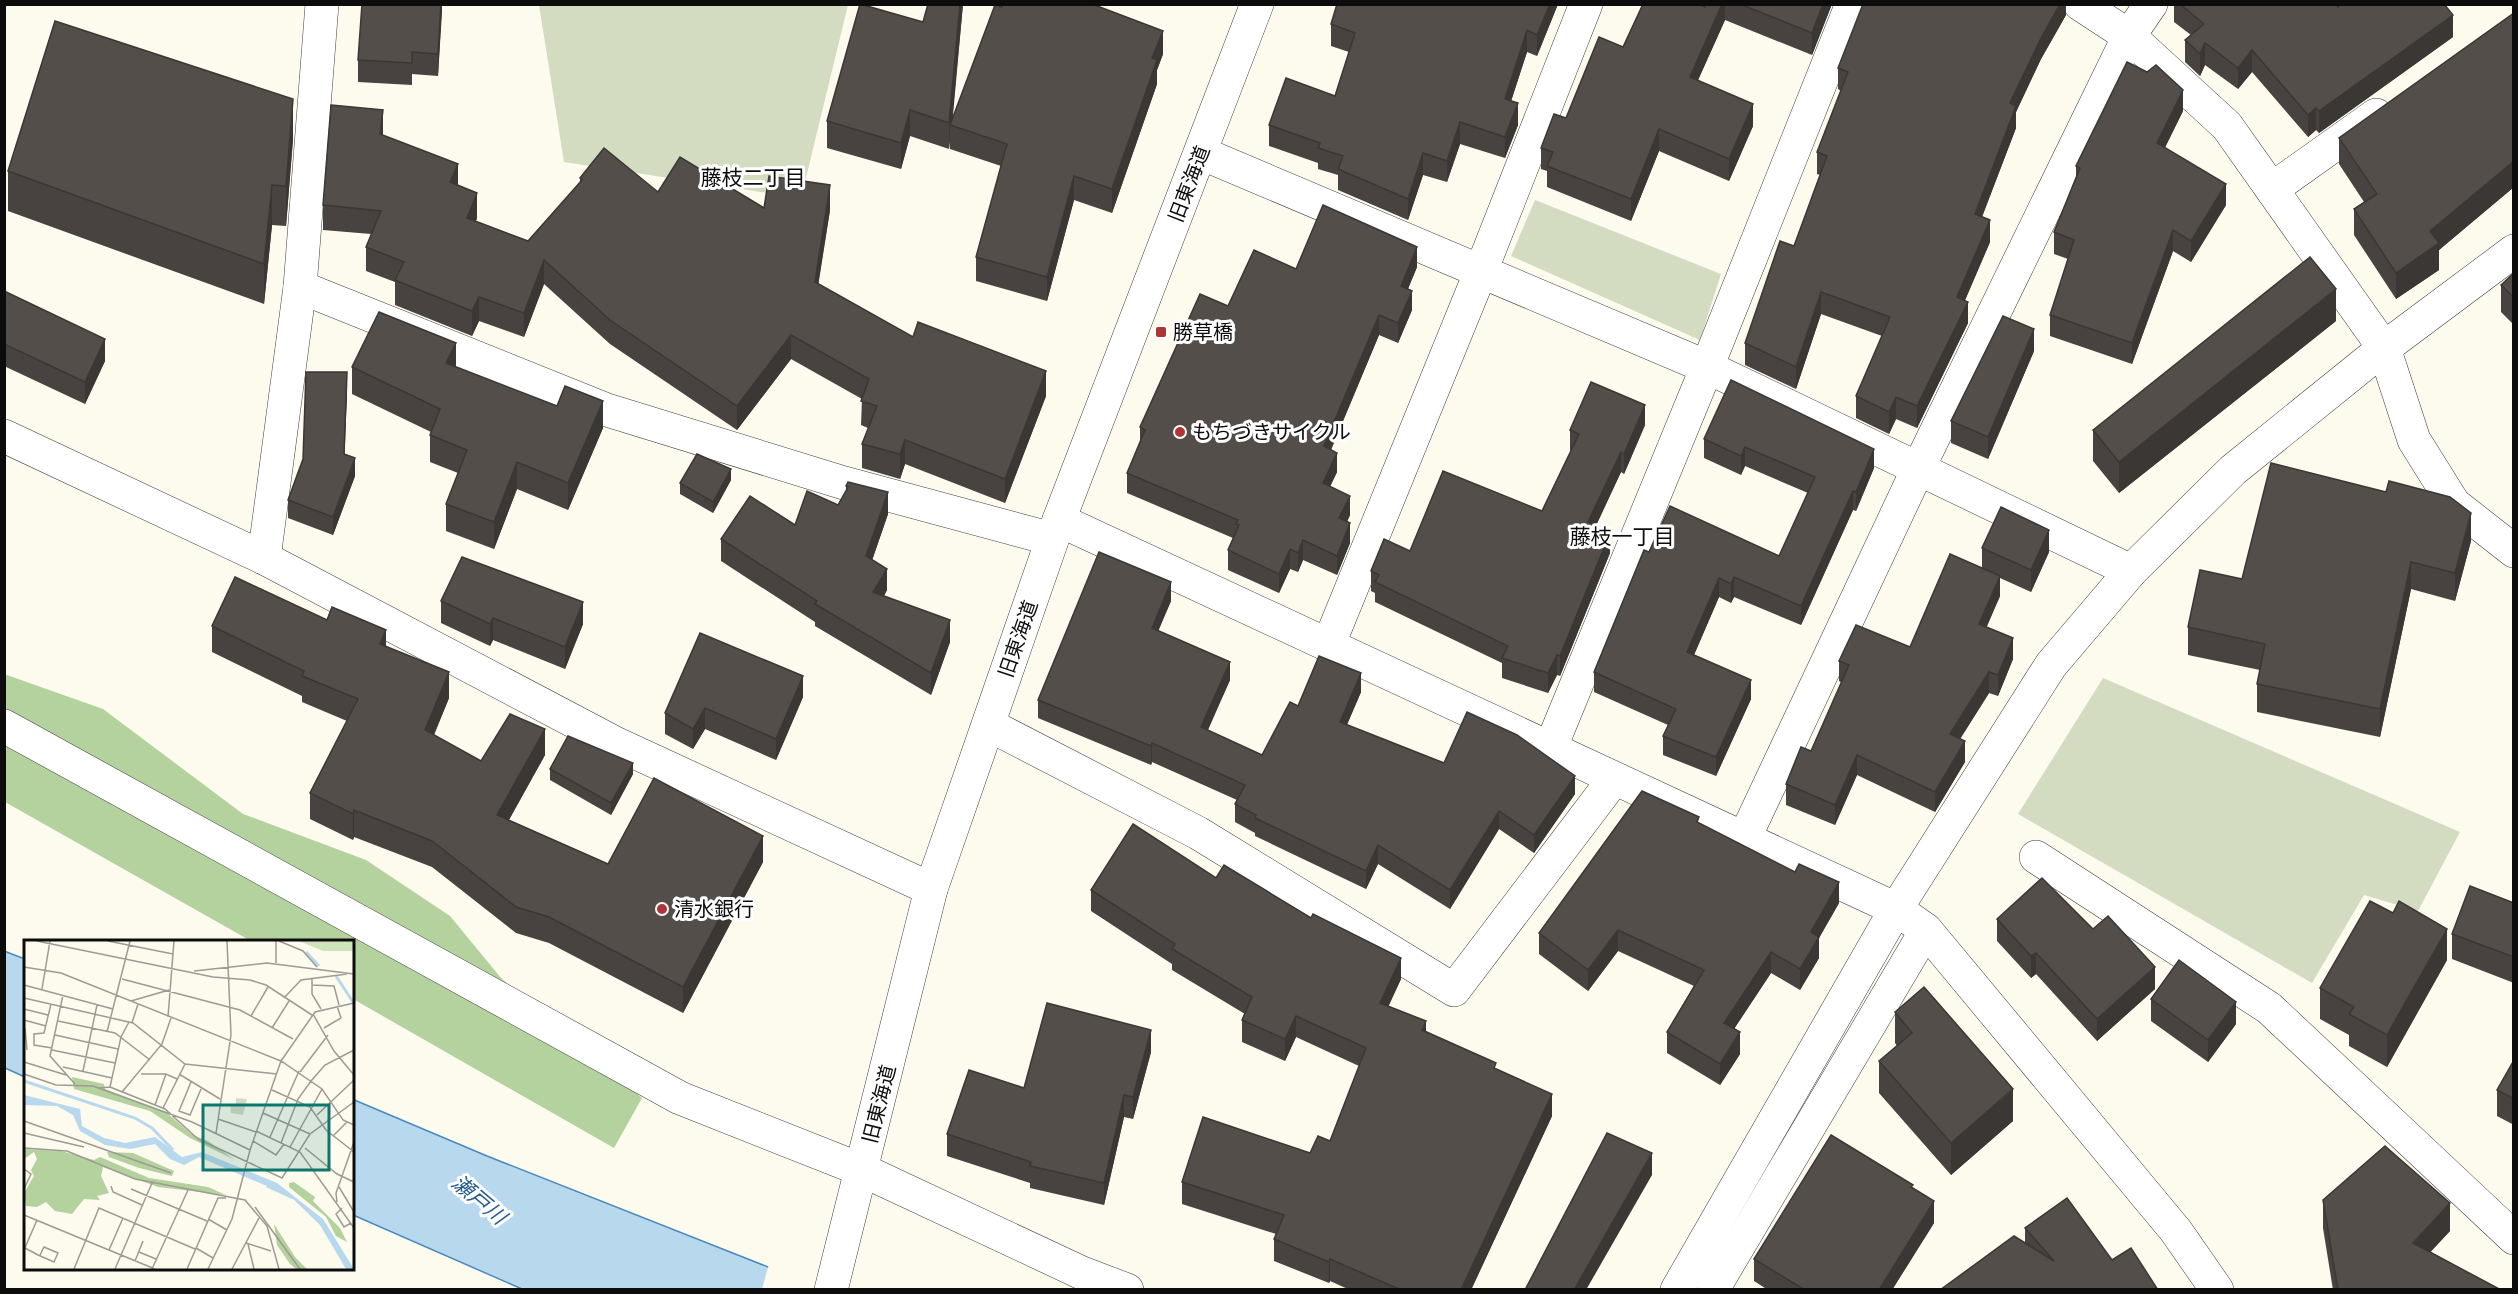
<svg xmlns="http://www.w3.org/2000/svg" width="2518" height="1294" font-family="Merriweather,'Noto Sans JP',serif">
  <rect width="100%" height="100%" fill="#fdfaee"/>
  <polygon fill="#b3d29d" points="4,674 103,709 243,814 366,860 450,916 501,978 642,1098 614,1148 353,999 352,942 251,941 5,802"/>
  <g fill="#d3dcc1">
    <polygon points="539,5 848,5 801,198 564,162"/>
    <polygon points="1535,200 1721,274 1700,340 1511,256"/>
    <polygon points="2103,678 2460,832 2418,911 2364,895 2312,983 2018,814"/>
  </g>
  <g fill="#b8d8ee" stroke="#488abd" stroke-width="1.5">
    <polygon points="4,951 25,959 25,1077 5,1068"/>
    <polygon points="352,1099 487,1156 824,1289 522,1289 353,1215"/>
  </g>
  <polygon fill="#fdfaee" points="769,1264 826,1287 827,1290 762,1289"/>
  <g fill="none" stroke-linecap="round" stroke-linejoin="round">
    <defs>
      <polyline id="pedestrian" points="1713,1290 1926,930"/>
      <g id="minor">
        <polyline points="2080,4 2129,36 2227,126 2384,348 2414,440 2454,504 2514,551"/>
        <polyline points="1201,153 1707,367 2131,571"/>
        <polyline points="2272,189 2376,115"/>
        <polyline points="300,287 607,410 844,483 1052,539"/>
        <polyline points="4,436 264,558 617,744 931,889"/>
        <polyline points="1059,520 1896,909 1926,930 2176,1231 2217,1290"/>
        <polyline points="264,558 300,287 322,4"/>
        <polyline points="1328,646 1481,271 1586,4"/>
        <polyline points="989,725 1198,833 1454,990 1614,779"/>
        <polyline points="4,726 680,1098 862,1170 1082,1273 1127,1290"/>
        <polyline points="1550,749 1707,367 1852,4"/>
        <polyline points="1744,839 1918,469 2129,36 2151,4"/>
        <polyline points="2036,857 2269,1008 2514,1238"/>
        <polyline points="1677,1290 1896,909 2051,665 2131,571 2233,470 2384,348 2514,251"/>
      </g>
      <polyline id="tertiary" points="831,1290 931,889 1059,520 1257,4"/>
    </defs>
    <use href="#pedestrian" stroke="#3f3f3f" stroke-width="33"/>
    <use href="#minor" stroke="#3f3f3f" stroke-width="34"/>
    <use href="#tertiary" stroke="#3f3f3f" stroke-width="34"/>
    <use href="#pedestrian" stroke="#fff" stroke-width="32"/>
    <use href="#minor" stroke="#fff" stroke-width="33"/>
    <use href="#tertiary" stroke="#fff" stroke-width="33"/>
  </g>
  <g fill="#484340">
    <polygon points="442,4 438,76 412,74 412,85 358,82 358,60"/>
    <polygon points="928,4 963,4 952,120 1163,54 1157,70 1157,84 1112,213 1074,200 1047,301 976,281 976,257 1001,166 950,149 950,142 949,149 910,136 901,169 827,148 827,121 923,22"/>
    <polygon points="1558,4 1537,56 1527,52 1511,101 1518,125 1505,158 1460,144 1447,182 1423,175 1408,220 1338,190 1338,175 1318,169 1318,163 1269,146 1269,125 1335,96 1349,52 1331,46 1331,24"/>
    <polygon points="1643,4 1832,4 1812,55 1725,20 1698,80 1753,126 1729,181 1659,151 1631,221 1547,187 1547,171 1541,169 1541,148 1623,47"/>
    <polygon points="2066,4 2066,15 2041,59 2016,112 2016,128 1982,217 1990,242 1965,300 1968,323 1917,428 1896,419 1889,434 1856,418 1856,396 1882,336 1821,314 1796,389 1745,365 1745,343 1794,246 1820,175 1817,174 1817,152 1841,91 1838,89 1838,68"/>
    <polygon points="2174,4 2336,4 2338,7 2453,37 2319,133 2316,130 2308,137 2252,72 2238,89 2205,65 2200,76 2185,62 2185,40 2191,35 2174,22"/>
    <polygon points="2514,13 2514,187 2439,250 2439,270 2396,299 2354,235 2354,209 2364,202 2339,164 2339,138"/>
    <polygon points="2183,111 2165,147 2226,205 2191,262 2173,251 2132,364 2050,336 2050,315 2068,259 2054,254 2054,232 2076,177 2076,166"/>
    <polygon points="383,135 458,186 477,218 476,221 528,241 580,183 580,178 658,192 764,208 830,210 818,284 913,337 1046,396 1005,503 905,464 900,479 862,468 862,444 868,428 861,425 862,399 791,359 737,430 610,344 544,284 524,337 479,321 472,336 395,305 395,282 366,271 366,247 371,234 323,230 323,205"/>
    <polygon points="293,139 286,226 272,225 264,304 8,211 8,171"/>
    <polygon points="1417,267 1408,289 1412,310 1398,343 1379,335 1331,450 1337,472 1330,486 1350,515 1347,522 1350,543 1337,575 1303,560 1298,572 1290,569 1279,593 1228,570 1228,550 1233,538 1127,493 1127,473 1140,442 1140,427 1228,306 1296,269"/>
    <polygon points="2514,273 2514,325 2501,312 2501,285"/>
    <polygon points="4,291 105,361 85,404 4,366"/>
    <polygon points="2336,321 2119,493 2093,461 2093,430"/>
    <polygon points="2034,351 1988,459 1951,443 1951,421"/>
    <polygon points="352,367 456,367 603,428 568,510 517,489 494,549 446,531 446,504 458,473 430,462 430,435 431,432 352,394"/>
    <polygon points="347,390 344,454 355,476 333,535 288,518 288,500"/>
    <polygon points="1645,425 1624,474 1621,472 1596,526 1610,553 1560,676 1557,675 1548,693 1502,678 1502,663 1375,602 1375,593 1371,591 1371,571 1410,551 1542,511 1571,451 1570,450 1570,430"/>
    <polygon points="1704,439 1874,468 1856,511 1853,510 1801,625 1734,597 1731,603 1719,597 1694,655 1751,699 1716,776 1663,755 1663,736 1668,725 1594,692 1594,672 1649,552 1779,556 1808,493 1745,466 1741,475 1704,458"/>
    <polygon points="731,480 713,513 680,494 680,483"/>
    <polygon points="846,486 888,514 872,560 887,590 884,596 950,642 931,695 815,626 815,622 721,561 721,539 795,525 838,505 846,491"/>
    <polygon points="2471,541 2455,601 2411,589 2380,737 2257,712 2257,684 2260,670 2188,655 2188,627 2242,579"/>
    <polygon points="1982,548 2049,552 2031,592 2000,578 2000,596 1986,627 2013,659 1998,696 1989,693 1960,739 1965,762 1935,812 1857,775 1835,825 1786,805 1786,784 1811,751 1842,683 1839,681 1839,661 1910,647 1982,568"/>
    <polygon points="441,601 583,624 565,669 493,640 490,646 441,623"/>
    <polygon points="1171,601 1158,630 1230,680 1207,730 1262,755 1298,706 1361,692 1347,725 1444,763 1575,794 1534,853 1499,829 1450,909 1378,864 1366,889 1255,836 1255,833 1235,822 1235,804 1237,800 1152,762 1151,765 1038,718 1038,700"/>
    <polygon points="212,626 386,647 449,698 434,735 481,761 545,755 509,820 608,864 763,862 683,1013 549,943 516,933 432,867 354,837 353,840 310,819 310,793 347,721 302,702 302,696 212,652"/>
    <polygon points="803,697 776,760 705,729 693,749 665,734 665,713"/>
    <polygon points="550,769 633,774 611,815 550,780"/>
    <polygon points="1699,823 1839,903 1819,938 1819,958 1800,990 1771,973 1734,1029 1740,1054 1720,1085 1667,1053 1667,1032 1694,986 1618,951 1588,991 1539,954 1539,933"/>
    <polygon points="1216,878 1401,979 1388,1006 1426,1031 1496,1069 1552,1116 1471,1290 1350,1290 1330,1281 1329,1283 1274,1261 1274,1239 1276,1234 1182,1204 1182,1182 1310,1153 1330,1141 1359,1066 1296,1037 1285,1061 1242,1042 1242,1020 1245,1014 1172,970 1172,964 1091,911 1091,890"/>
    <polygon points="2514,903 2514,983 2452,959 2452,934"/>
    <polygon points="1997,919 2093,929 2155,989 2097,1041 2036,974 2031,978 1997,941"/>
    <polygon points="2447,960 2387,1067 2349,1046 2349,1035 2320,1019 2320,988"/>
    <polygon points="2151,999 2236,1024 2208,1062 2151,1021"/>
    <polygon points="1895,1012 2013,1121 1951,1175 1879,1093 1879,1061 1897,1046 1895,1043"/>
    <polygon points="1151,1052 1133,1119 1124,1117 1104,1205 1030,1188 1030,1183 947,1156 947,1134 1024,1088"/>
    <polygon points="2514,1060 2514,1125 2497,1116 2497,1090"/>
    <polygon points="2323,1200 2450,1231 2430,1252 2501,1290 2333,1290 2323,1228"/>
    <polygon points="1934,1223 1892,1290 1768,1290 1754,1281 1754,1259"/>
    <polygon points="2025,1228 2112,1260 1940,1290 2025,1244"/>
  </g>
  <g fill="#3b3734">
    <polygon points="441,4 442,4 442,12 438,76 438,54"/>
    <polygon points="960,4 963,4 952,126 950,125 949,149 949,123"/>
    <polygon points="1550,4 1558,4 1537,56 1537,35"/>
    <polygon points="1722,4 1725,4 1725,20 1690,98 1690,77"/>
    <polygon points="1823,4 1832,4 1812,55 1812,33"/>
    <polygon points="2060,4 2066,4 2066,15 2041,59 2016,112 2016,128 1975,235 1975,214 2010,103 2041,38"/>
    <polygon points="2453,15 2453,37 2319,133 2319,111"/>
    <polygon points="1527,30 1527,52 1505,120 1505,99"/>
    <polygon points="1163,31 1163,54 1157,70 1157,84 1112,213 1112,189 1152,58"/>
    <polygon points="2205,43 2205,65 2200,76 2200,54"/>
    <polygon points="2252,50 2252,72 2238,89 2238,68"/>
    <polygon points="2183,90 2183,111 2157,164 2157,143"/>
    <polygon points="293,99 293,139 286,226 286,186"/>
    <polygon points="1518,103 1518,125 1505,158 1505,137"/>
    <polygon points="1753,104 1753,126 1729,181 1729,159"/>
    <polygon points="2316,108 2316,130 2308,137 2308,115"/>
    <polygon points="383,110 383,135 380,134"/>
    <polygon points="910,110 910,136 901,169 901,143"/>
    <polygon points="1460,122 1460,144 1447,182 1447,161"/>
    <polygon points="1659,129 1659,151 1631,221 1631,199"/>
    <polygon points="1423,153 1423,175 1408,220 1408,199"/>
    <polygon points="2514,161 2514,187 2439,250 2439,270 2396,299 2396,273 2430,231"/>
    <polygon points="458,164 458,189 450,182"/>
    <polygon points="1074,176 1074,200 1047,301 1047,277"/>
    <polygon points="2226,184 2226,205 2191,262 2191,241"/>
    <polygon points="272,185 272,225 264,304 264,264"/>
    <polygon points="830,185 830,210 815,306 815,282"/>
    <polygon points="477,193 477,218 467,243 467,218"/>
    <polygon points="1990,220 1990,242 1957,319 1957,297"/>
    <polygon points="2173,230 2173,251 2132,364 2132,343"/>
    <polygon points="1417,247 1417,267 1401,305 1401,286"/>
    <polygon points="544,260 544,284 524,337 524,313"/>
    <polygon points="2336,289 2336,321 2119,493 2119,462"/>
    <polygon points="1412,291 1412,310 1398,343 1398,323"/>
    <polygon points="1821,292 1821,314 1796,389 1796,367"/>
    <polygon points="479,297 479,321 472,336 472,311"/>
    <polygon points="1968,302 1968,323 1917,428 1917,406"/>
    <polygon points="1379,315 1379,335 1324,466 1324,446"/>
    <polygon points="2034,329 2034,351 1988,459 1988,437"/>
    <polygon points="791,335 791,359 737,430 737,406"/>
    <polygon points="105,339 105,361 85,404 85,382"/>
    <polygon points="456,343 456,370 446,363"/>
    <polygon points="1046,371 1046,396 1005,503 1005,479"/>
    <polygon points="347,372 347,390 344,472 344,454"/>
    <polygon points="1896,397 1896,419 1889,434 1889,412"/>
    <polygon points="603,401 603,428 568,510 568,483"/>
    <polygon points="1645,405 1645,425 1624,474 1624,454"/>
    <polygon points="905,440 905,464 900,479 900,454"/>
    <polygon points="1745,447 1745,466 1741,475 1741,456"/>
    <polygon points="1874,449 1874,468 1856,511 1856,492"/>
    <polygon points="1621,452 1621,472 1588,542 1588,522"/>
    <polygon points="1337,453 1337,472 1323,502 1323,483"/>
    <polygon points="355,458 355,476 333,535 333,517"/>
    <polygon points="517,462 517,489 494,549 494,522"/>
    <polygon points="731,469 731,480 713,513 713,502"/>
    <polygon points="1853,491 1853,510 1801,625 1801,606"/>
    <polygon points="888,492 888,514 866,578 866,556"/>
    <polygon points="1350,496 1350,515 1339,538 1339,518"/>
    <polygon points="2471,513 2471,541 2455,601 2455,573"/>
    <polygon points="1350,523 1350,543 1337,575 1337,556"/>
    <polygon points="2049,530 2049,552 2031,592 2031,570"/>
    <polygon points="1610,533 1610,553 1560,676 1560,656"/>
    <polygon points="1303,540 1303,560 1298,572 1298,553"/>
    <polygon points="1290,549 1290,569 1279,593 1279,574"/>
    <polygon points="2411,562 2411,589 2380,737 2380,709"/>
    <polygon points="887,569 887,590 873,614 873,592"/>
    <polygon points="2000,576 2000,596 1979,645 1979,624"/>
    <polygon points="1734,577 1734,597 1731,603 1731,584"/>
    <polygon points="1719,578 1719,597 1687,671 1687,652"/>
    <polygon points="1171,582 1171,601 1152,646 1152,628"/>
    <polygon points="583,602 583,624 565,669 565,647"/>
    <polygon points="493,618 493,640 490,646 490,624"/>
    <polygon points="950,620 950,642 931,695 931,673"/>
    <polygon points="386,630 386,656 380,644"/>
    <polygon points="2013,638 2013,659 1998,696 1998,675"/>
    <polygon points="1557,655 1557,675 1548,693 1548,673"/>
    <polygon points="1230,662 1230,680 1201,746 1201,727"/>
    <polygon points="449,672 449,698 425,756 425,730"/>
    <polygon points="1989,672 1989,693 1950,755 1950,734"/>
    <polygon points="1361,673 1361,692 1340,740 1340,722"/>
    <polygon points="803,676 803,697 776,760 776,739"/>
    <polygon points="1751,680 1751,699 1716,776 1716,757"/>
    <polygon points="705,708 705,729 693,749 693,729"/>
    <polygon points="545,729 545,755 497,841 497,815"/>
    <polygon points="1965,741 1965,762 1935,812 1935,792"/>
    <polygon points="1152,743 1152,762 1151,765 1151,746"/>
    <polygon points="1857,755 1857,775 1835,825 1835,805"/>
    <polygon points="633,763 633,774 611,815 611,803"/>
    <polygon points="1575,776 1575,794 1534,853 1534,835"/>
    <polygon points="354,810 354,837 353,840 353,814"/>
    <polygon points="1499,811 1499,829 1450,909 1450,890"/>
    <polygon points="763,836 763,862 683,1013 683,987"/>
    <polygon points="1378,845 1378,864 1366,889 1366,871"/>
    <polygon points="1839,882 1839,903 1819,938 1819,958 1800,990 1800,969 1811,932"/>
    <polygon points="2447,929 2447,960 2387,1067 2387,1035"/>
    <polygon points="1618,930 1618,951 1588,991 1588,970"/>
    <polygon points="1771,952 1771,973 1724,1044 1724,1023"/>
    <polygon points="2036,953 2036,974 2031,978 2031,956"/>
    <polygon points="1401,958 1401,979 1380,1025 1380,1003"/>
    <polygon points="2155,967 2155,989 2097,1041 2097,1019"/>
    <polygon points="2236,1002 2236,1024 2208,1062 2208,1040"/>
    <polygon points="1296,1016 1296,1037 1285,1061 1285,1039"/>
    <polygon points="1426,1021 1426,1043 1422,1030"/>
    <polygon points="1151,1030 1151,1052 1133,1119 1133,1097"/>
    <polygon points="1740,1032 1740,1054 1720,1085 1720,1064"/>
    <polygon points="2013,1089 2013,1121 1951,1175 1951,1143"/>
    <polygon points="1552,1094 1552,1116 1471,1290 1461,1290"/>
    <polygon points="1124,1095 1124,1117 1104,1205 1104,1183"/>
    <polygon points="1652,1153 1652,1175 1586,1290 1574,1290"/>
    <polygon points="1934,1201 1934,1223 1892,1290 1879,1290"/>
    <polygon points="2450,1203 2450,1231 2413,1271 2413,1243"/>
    <polygon points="1330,1259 1330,1281 1329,1283 1329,1262"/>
  </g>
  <g fill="#544e4a" stroke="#3b3734" stroke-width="1.5">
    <polygon points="362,4 441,4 438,54 412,52 412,63 358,60"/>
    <polygon points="860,4 923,22 928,4 960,4 949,123 910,110 901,143 827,121"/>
    <polygon points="1003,4 1092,4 1163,31 1152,58 1157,60 1112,189 1074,176 1047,277 976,257 1007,144 950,125 995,5 1002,7"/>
    <polygon points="1337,4 1550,4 1537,35 1527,30 1505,99 1518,103 1505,137 1460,122 1447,161 1423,153 1408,199 1338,169 1343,156 1318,148 1320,143 1269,125 1286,78 1335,96 1355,33 1331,24"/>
    <polygon points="1643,4 1699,4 1705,7 1704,4 1722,4 1690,77 1753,104 1729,159 1659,129 1631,199 1547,166 1553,152 1541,148 1554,114 1566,118 1599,37 1623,47"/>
    <polygon points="1740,4 1823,4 1812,33"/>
    <polygon points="1863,4 2060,4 2041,38 2010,103 2016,106 1975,214 1990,220 1957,297 1968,302 1917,406 1896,397 1889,412 1856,396 1890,317 1821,292 1796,367 1745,343 1780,241 1794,246 1827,156 1817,152 1848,72 1838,68"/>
    <polygon points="2180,4 2336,4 2338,7 2341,4 2444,4 2453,15 2319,111 2316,108 2308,115 2252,50 2238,68 2205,43 2200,54 2185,40 2204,24"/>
    <polygon points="2514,13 2514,161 2430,231 2439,243 2396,273 2354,209 2377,194 2339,138"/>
    <polygon points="55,21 293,99 286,186 272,185 264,264 8,171"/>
    <polygon points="2127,62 2147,72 2156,65 2183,90 2157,143 2226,184 2191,241 2173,230 2132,343 2050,315 2074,240 2054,232 2080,168 2076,166"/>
    <polygon points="331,105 383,110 380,134 458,164 450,182 477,193 467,218 528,241 582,180 580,178 604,148 658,192 680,157 764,208 769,176 830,185 815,282 913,337 918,322 1046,371 1005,479 905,440 900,454 862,444 877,406 861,401 869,379 791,335 737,406 610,320 544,260 524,313 479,297 472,311 395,280 404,262 366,247 381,211 323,205"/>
    <polygon points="1323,205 1417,247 1401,286 1412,291 1398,323 1379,315 1324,446 1337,453 1323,483 1350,496 1339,518 1350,523 1337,556 1303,540 1298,553 1290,549 1279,574 1228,550 1239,525 1236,524 1238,520 1127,473 1145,430 1140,427 1200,294 1228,306 1254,250 1296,269"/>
    <polygon points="2310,257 2336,289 2119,462 2093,430"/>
    <polygon points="2514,273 2514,298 2501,285"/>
    <polygon points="4,291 105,339 85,382 4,344"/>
    <polygon points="379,312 456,343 446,363 557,406 565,386 603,401 568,483 517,462 494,522 446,504 467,450 430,435 440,409 352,367"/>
    <polygon points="2003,316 2034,329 1988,437 1951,421"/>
    <polygon points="306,372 347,372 344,454 355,458 333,517 288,500 303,459"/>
    <polygon points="1731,380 1874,449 1856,492 1853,491 1801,606 1734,577 1731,584 1719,578 1687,652 1751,680 1716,757 1663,736 1676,709 1594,672 1644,550 1649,552 1670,506 1779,556 1815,477 1745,447 1741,456 1704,439"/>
    <polygon points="1591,382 1645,405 1624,454 1621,452 1588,522 1610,533 1560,656 1557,655 1548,673 1502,658 1508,646 1375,582 1379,575 1371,571 1384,539 1410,551 1443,471 1542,511 1579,434 1570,430"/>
    <polygon points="697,454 731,469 713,502 680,483"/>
    <polygon points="2271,463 2386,492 2389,481 2450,497 2471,513 2455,573 2411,562 2380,709 2257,684 2265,644 2188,627 2200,570 2242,579"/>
    <polygon points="848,482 888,492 866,556 887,569 873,592 950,620 931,673 815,604 817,601 721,539 750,496 795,525 807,491 838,505 848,487 846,486"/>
    <polygon points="2001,507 2049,530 2031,570 1982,548"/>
    <polygon points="1099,552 1171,582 1152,628 1230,662 1201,727 1262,755 1290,702 1298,706 1319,656 1361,673 1340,722 1444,763 1467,712 1517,735 1575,776 1534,835 1499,811 1450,890 1378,845 1366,871 1255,818 1256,815 1235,804 1245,785 1152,743 1151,746 1038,700"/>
    <polygon points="1950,554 2000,576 1979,624 2013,638 1998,675 1989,672 1950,734 1965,741 1935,792 1857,755 1835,805 1786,784 1801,747 1811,751 1849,665 1839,661 1856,625 1910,647"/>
    <polygon points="462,557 583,602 565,647 493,618 490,624 441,601"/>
    <polygon points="235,577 327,620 332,607 386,630 380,644 449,672 425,730 481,761 510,714 545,729 497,815 608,864 654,778 763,836 683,987 549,917 516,907 432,841 354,810 353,814 310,793 358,699 302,676 304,671 212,626"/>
    <polygon points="700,633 803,676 776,739 705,708 693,729 665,713"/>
    <polygon points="568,736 633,763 611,803 550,769"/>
    <polygon points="1642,791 1699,817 1697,822 1795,872 1799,864 1839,882 1811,932 1819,937 1800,969 1771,952 1724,1023 1740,1032 1720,1064 1667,1032 1704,970 1618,930 1588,970 1539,933"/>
    <polygon points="1133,824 1216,878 1224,865 1311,918 1313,914 1401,958 1380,1003 1426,1021 1422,1030 1496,1063 1494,1068 1552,1094 1461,1290 1401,1290 1330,1259 1329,1262 1274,1239 1284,1215 1182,1182 1203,1117 1310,1153 1318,1136 1330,1141 1366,1048 1296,1016 1285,1039 1242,1020 1252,997 1172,949 1175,944 1091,890"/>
    <polygon points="2042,878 2093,929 2108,916 2155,967 2097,1019 2036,953 2031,956 1997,919"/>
    <polygon points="2470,886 2514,903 2514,957 2452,934"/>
    <polygon points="2370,901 2393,913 2399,901 2447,929 2387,1035 2349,1014 2354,1007 2320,988"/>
    <polygon points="2179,960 2236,1002 2208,1040 2151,999"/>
    <polygon points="1924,987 2013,1089 1951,1143 1879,1061 1912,1033 1895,1012"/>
    <polygon points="1047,1003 1151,1030 1133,1097 1124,1095 1104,1183 1030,1166 1031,1162 947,1134 969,1070 1024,1088"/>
    <polygon points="2514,1060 2514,1099 2497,1090"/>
    <polygon points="1607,1133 1652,1153 1574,1290 1525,1290"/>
    <polygon points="1831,1135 1913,1185 1911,1187 1934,1201 1879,1290 1805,1290 1754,1259"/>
    <polygon points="2385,1146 2450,1203 2413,1243 2501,1290 2338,1290 2323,1200"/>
    <polygon points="2067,1198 2112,1260 2131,1248 2158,1290 1940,1290 2014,1236 2054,1261 2025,1228"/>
  </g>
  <g fill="#ac3537" stroke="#fff" stroke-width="2">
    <rect x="1155" y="326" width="12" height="12" rx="3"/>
    <circle cx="1180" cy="432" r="6"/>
    <circle cx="662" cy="909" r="6"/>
  </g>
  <g text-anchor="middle" stroke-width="6" stroke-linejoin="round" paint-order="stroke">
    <g font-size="20" fill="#0c0c0c" stroke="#fff">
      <text transform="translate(1189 184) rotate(-69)" y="7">旧東海道</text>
      <text transform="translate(1018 639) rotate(-71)" y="7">旧東海道</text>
      <text transform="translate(879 1104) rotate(-76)" y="7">旧東海道</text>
    </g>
    <g font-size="20" fill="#0c0c0c" stroke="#fff" text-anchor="start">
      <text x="1173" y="339">勝草橋</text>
      <text x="1192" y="439">もちづきサイクル</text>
      <text x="674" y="916">清水銀行</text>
    </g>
    <g font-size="21" fill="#0c0c0c" stroke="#fff">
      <text x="753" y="185">藤枝二丁目</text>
      <text x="1622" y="544">藤枝一丁目</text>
    </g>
    <g font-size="21" font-style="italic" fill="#255d8f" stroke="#fff">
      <text transform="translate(479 1200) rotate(40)" y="7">瀬戸川</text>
    </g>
  </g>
  <g transform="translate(24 940)">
    <rect width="330" height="330" fill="#fdfaee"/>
    <path d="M275,1H330V11H299Z" fill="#cfe3bb"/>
    <path d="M48,137L80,144L81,149L142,172L167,194L184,201L211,220L166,198L126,171L50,149ZM0,209L37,211L70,220L76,217L125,238L184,247L202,255L134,247L79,227L77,236L85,253L73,256L76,260L60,259L48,274L31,271L22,262L13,267L2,266L0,253L10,236L7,230L13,219L10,212L0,219ZM83,212L109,213L150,231L148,236L115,228L85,217ZM270,242L291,257L289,261L316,288L323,302L312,296L302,277L265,247V243ZM250,284L271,317L283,329H272L266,324L253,305Z" fill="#b3d29d"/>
    <path d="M212,158L223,159L219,175L207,173L206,164H212Z" fill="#d3dcc1"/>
    <path d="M0,155L56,169L58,186L80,198L101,203L131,197L158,217L178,212L253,243L299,279L330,329H322L296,285L266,256L175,217L160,225L146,219L131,204L106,209L81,205L56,191L49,175L33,166L0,165Z" fill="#b8d8ee"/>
    <path fill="none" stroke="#b8d8ee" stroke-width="3" d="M282,12L295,26M312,36L329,62M0,141L111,178L128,188L149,210M243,246L269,258"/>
    <path fill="none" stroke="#9d9b94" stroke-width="1.5" d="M13,1L189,37L226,40L242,45L288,75M84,1L149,14M252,1V23M255,1L279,11L293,27M0,27L37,33L257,121L291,72L330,63M170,31L243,23L330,34M288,38V45L310,46L315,65M98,39L216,70L269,99M0,45L89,69M288,45V54L297,69M18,49L26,1M39,55L26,116L51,144M0,58L109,83L161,124L253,134M260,58L277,40L323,34M107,61L145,50M27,64L20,93L10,94V105L28,108M0,69L24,75M289,74L310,111L330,135M227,76L244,47M144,77L150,1M0,80L22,86M34,81L91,93L126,120M108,83L114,64M1,88L3,110M248,88L265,61M300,88L317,78L313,66M83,92L106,1M31,95L94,109M28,110L91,123M0,122L42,135M39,127L88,138M59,131L73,65M276,132L304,95M0,134L32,145L69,146L168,182L226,210M117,134H142M155,134L196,159M167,142L155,171L166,175L177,149M86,147L141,169L174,199L258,238L286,194L330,162M75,148L86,147L97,97L105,82M248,150L286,167L302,190L330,212M98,152L138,104L147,78M131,165L142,134L153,139M139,168L161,124M239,173L286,194M293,175L330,140M194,179L232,192M0,181L147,233M232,191L276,212L330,288M0,193L60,207M192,193L207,95L203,1M309,196L323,182M246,197L275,131M229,201L252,215L260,204M257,203L274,159L287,141L301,125L330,110M266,207L298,149M0,208L43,211L111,239L221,260L243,286L255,329M281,208L313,234L330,242M0,229L7,234L0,249M87,246L89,252L118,265M315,247L330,272M107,249L183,281M313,262L312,253L330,202M231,267L276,329M318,268L312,274L320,287L327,283M0,275L131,329M184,279L203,290M222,303L247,311M224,304L230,329M1,308L14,315L30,322L34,313L20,307L16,315M172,308L189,318M0,310L13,280M85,310L99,278M115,312L132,319M111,321L119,301M50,329L75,268L171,309M91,329L128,243L131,242M128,329L164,250M163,329L194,258H202M184,329L208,279L226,210L257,121L298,149L319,180L330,185M208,329L235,278"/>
    <path fill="#0f766e" fill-opacity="0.15" stroke="#0f766e" stroke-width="3" d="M179,165H305V230H179Z"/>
    <rect width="330" height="330" fill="none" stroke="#0c0c0c" stroke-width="3"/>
  </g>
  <rect width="2518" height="1294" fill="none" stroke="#0c0c0c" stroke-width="12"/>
</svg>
